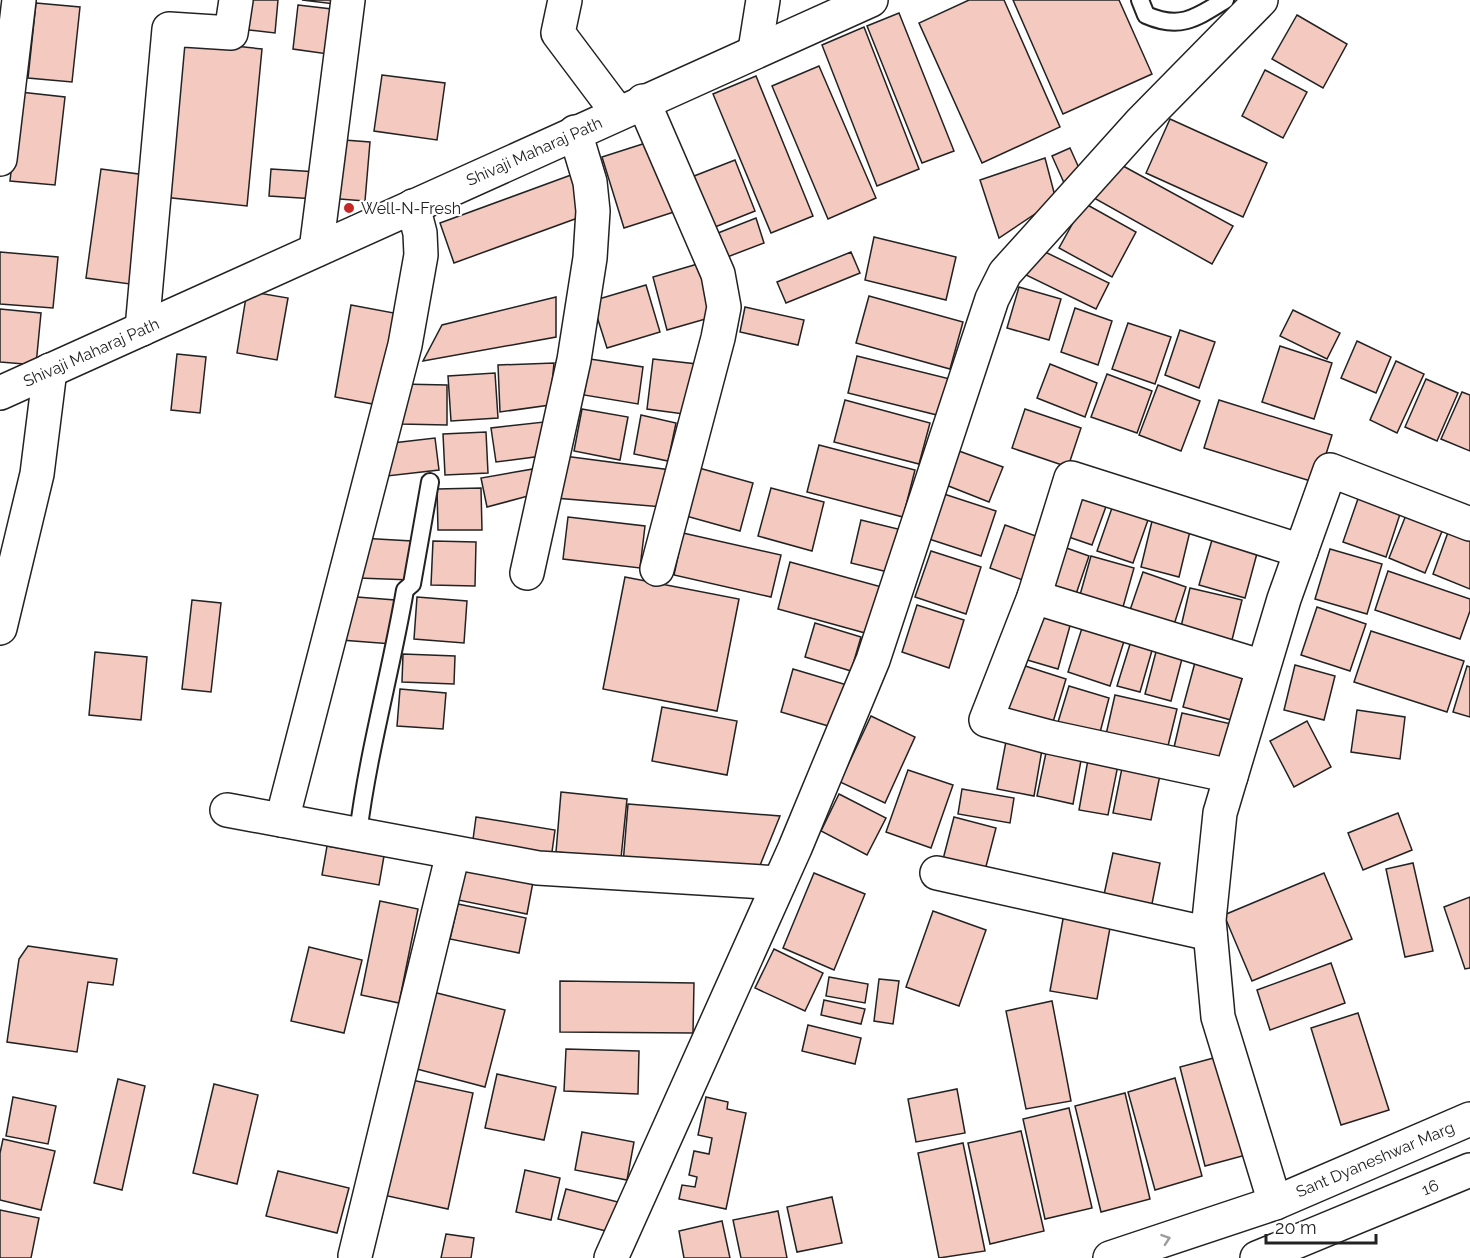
<svg xmlns="http://www.w3.org/2000/svg" width="1470" height="1258" font-family="Raleway,sans-serif">
  <rect width="100%" height="100%" fill="#fff"/>
  <g fill="#f3c9c0" stroke="#222" stroke-width="1.5">
    <polygon points="243,0 278,0 275,33 240,29"/>
    <polygon points="302,0 344,0 343,5"/>
    <polygon points="969,0 1004,0 1060,127 982,163 919,23"/>
    <polygon points="1013,0 1119,0 1152,74 1063,114"/>
    <polygon points="36,3 80,7 72,82 28,78"/>
    <polygon points="298,5 340,10 335,55 293,49"/>
    <polygon points="899,13 954,151 922,163 867,26"/>
    <polygon points="1297,15 1347,44 1323,88 1272,59"/>
    <polygon points="864,27 919,169 877,186 822,45"/>
    <polygon points="179,40 262,49 247,206 163,197"/>
    <polygon points="819,66 876,198 828,219 772,86"/>
    <polygon points="1265,70 1307,92 1283,138 1242,116"/>
    <polygon points="382,75 445,83 437,140 374,131"/>
    <polygon points="756,76 813,216 771,233 713,94"/>
    <polygon points="20,92 65,97 55,185 10,181"/>
    <polygon points="1170,119 1267,163 1243,217 1146,173"/>
    <polygon points="331,139 370,142 365,201 327,198"/>
    <polygon points="652,141 674,212 624,228 602,157"/>
    <polygon points="1070,148 1083,177 1065,185 1052,156"/>
    <polygon points="1045,158 1056,200 999,238 980,180"/>
    <polygon points="735,160 755,211 710,229 689,178"/>
    <polygon points="1114,161 1233,226 1212,264 1094,198"/>
    <polygon points="101,169 146,175 130,284 86,278"/>
    <polygon points="271,169 318,172 316,199 269,196"/>
    <polygon points="571,175 586,215 454,263 440,223"/>
    <polygon points="1084,203 1136,232 1112,277 1059,248"/>
    <polygon points="756,218 764,243 722,259 713,235"/>
    <polygon points="874,237 956,257 946,300 865,280"/>
    <polygon points="1039,249 1109,283 1096,309 1026,275"/>
    <polygon points="0,252 58,257 53,308 0,304"/>
    <polygon points="851,252 860,273 786,303 777,282"/>
    <polygon points="701,263 716,316 667,330 653,277"/>
    <polygon points="646,285 660,332 607,348 592,301"/>
    <polygon points="1019,287 1061,299 1049,340 1007,328"/>
    <polygon points="247,291 288,298 277,360 237,353"/>
    <polygon points="869,296 963,322 950,369 856,343"/>
    <polygon points="556,297 556,337 423,361 442,325"/>
    <polygon points="351,305 394,313 378,405 335,397"/>
    <polygon points="745,307 804,320 798,345 740,332"/>
    <polygon points="1075,308 1112,321 1098,365 1061,352"/>
    <polygon points="0,309 41,313 36,365 0,362"/>
    <polygon points="1293,310 1340,333 1327,359 1280,336"/>
    <polygon points="1128,323 1171,337 1155,384 1112,369"/>
    <polygon points="1180,330 1215,342 1199,388 1165,375"/>
    <polygon points="1357,341 1391,357 1376,393 1341,378"/>
    <polygon points="1280,346 1332,363 1314,419 1262,402"/>
    <polygon points="177,354 206,357 200,413 171,410"/>
    <polygon points="857,356 954,380 945,417 848,393"/>
    <polygon points="590,359 643,367 638,404 584,395"/>
    <polygon points="653,359 697,364 691,415 647,409"/>
    <polygon points="1396,361 1424,374 1397,433 1370,420"/>
    <polygon points="554,363 550,405 500,412 498,365"/>
    <polygon points="1050,364 1097,383 1085,417 1037,398"/>
    <polygon points="495,373 498,418 451,421 448,376"/>
    <polygon points="1107,374 1152,391 1137,433 1091,417"/>
    <polygon points="1426,379 1458,393 1437,441 1405,427"/>
    <polygon points="400,384 447,385 447,425 400,424"/>
    <polygon points="1158,385 1200,401 1181,451 1139,435"/>
    <polygon points="1462,392 1470,395 1470,451 1441,439"/>
    <polygon points="845,400 930,423 919,464 834,442"/>
    <polygon points="1219,400 1332,435 1317,483 1204,448"/>
    <polygon points="582,409 628,417 620,460 574,451"/>
    <polygon points="1025,409 1081,428 1068,467 1012,448"/>
    <polygon points="641,415 676,423 668,461 634,454"/>
    <polygon points="544,422 542,456 496,462 491,428"/>
    <polygon points="486,432 488,473 445,475 443,434"/>
    <polygon points="435,438 439,470 387,476 384,444"/>
    <polygon points="819,445 915,470 903,517 807,492"/>
    <polygon points="959,451 1003,467 989,502 946,485"/>
    <polygon points="564,456 671,470 663,507 555,498"/>
    <polygon points="699,468 753,483 740,531 686,516"/>
    <polygon points="533,469 532,495 487,507 481,478"/>
    <polygon points="481,488 482,530 438,530 437,489"/>
    <polygon points="771,488 824,502 812,551 758,536"/>
    <polygon points="1075,490 1108,501 1092,545 1060,534"/>
    <polygon points="1360,493 1402,508 1386,557 1343,542"/>
    <polygon points="944,494 996,511 981,556 929,539"/>
    <polygon points="1113,505 1149,517 1133,563 1097,551"/>
    <polygon points="1408,510 1445,524 1425,573 1389,558"/>
    <polygon points="568,517 645,526 640,568 563,559"/>
    <polygon points="1153,517 1191,527 1179,577 1141,567"/>
    <polygon points="861,520 902,530 892,573 851,563"/>
    <polygon points="1451,524 1470,531 1470,589 1433,574"/>
    <polygon points="1005,525 1047,540 1031,583 990,568"/>
    <polygon points="683,533 781,555 771,597 674,575"/>
    <polygon points="1214,533 1259,546 1245,598 1199,585"/>
    <polygon points="360,538 412,541 411,580 359,578"/>
    <polygon points="433,541 476,542 475,586 431,585"/>
    <polygon points="1058,545 1089,556 1075,597 1044,587"/>
    <polygon points="1330,549 1382,564 1367,614 1315,599"/>
    <polygon points="931,551 981,567 966,614 915,597"/>
    <polygon points="1091,556 1134,568 1121,614 1078,602"/>
    <polygon points="790,562 889,589 876,636 778,609"/>
    <polygon points="1388,571 1470,599 1470,611 1460,639 1375,610"/>
    <polygon points="1143,572 1186,587 1172,631 1128,616"/>
    <polygon points="625,577 739,599 717,711 603,689"/>
    <polygon points="1190,588 1242,600 1231,644 1180,631"/>
    <polygon points="344,596 395,600 392,644 341,640"/>
    <polygon points="417,597 467,601 464,643 414,639"/>
    <polygon points="192,600 221,603 211,692 182,689"/>
    <polygon points="1032,604 1073,615 1058,669 1017,657"/>
    <polygon points="917,605 964,620 949,668 902,652"/>
    <polygon points="1317,607 1366,624 1350,671 1301,655"/>
    <polygon points="815,623 861,637 851,671 805,657"/>
    <polygon points="1083,625 1125,638 1110,686 1068,672"/>
    <polygon points="1371,631 1464,661 1447,712 1354,682"/>
    <polygon points="1131,641 1153,647 1140,692 1117,686"/>
    <polygon points="1157,648 1183,655 1171,701 1145,694"/>
    <polygon points="95,652 147,657 141,720 89,715"/>
    <polygon points="403,654 455,656 454,684 402,682"/>
    <polygon points="1197,655 1245,668 1231,720 1183,707"/>
    <polygon points="1019,664 1066,679 1050,732 1003,717"/>
    <polygon points="1295,665 1335,676 1324,720 1284,710"/>
    <polygon points="1467,666 1470,667 1470,717 1453,712"/>
    <polygon points="793,669 847,685 835,728 781,712"/>
    <polygon points="1069,686 1109,698 1097,744 1055,732"/>
    <polygon points="400,689 446,693 443,729 397,726"/>
    <polygon points="1115,695 1177,709 1166,754 1105,739"/>
    <polygon points="662,707 737,721 727,775 652,761"/>
    <polygon points="1357,710 1405,717 1400,759 1351,752"/>
    <polygon points="1182,713 1236,725 1226,769 1172,756"/>
    <polygon points="871,716 915,737 885,803 840,782"/>
    <polygon points="1307,721 1331,767 1294,787 1270,741"/>
    <polygon points="1007,736 1043,744 1034,796 997,789"/>
    <polygon points="1047,748 1082,755 1073,804 1037,796"/>
    <polygon points="1089,754 1119,760 1108,815 1079,810"/>
    <polygon points="1124,758 1162,765 1151,820 1113,813"/>
    <polygon points="908,770 953,785 931,848 886,832"/>
    <polygon points="962,789 1014,798 1010,823 958,814"/>
    <polygon points="561,792 627,799 621,858 556,852"/>
    <polygon points="839,794 886,818 867,855 821,831"/>
    <polygon points="628,804 780,816 759,868 623,864"/>
    <polygon points="1398,813 1412,850 1363,870 1348,833"/>
    <polygon points="476,817 555,830 551,859 472,847"/>
    <polygon points="954,817 996,828 983,878 941,867"/>
    <polygon points="327,846 384,856 379,885 322,875"/>
    <polygon points="1113,853 1160,863 1150,914 1102,904"/>
    <polygon points="1413,863 1433,951 1405,957 1386,869"/>
    <polygon points="464,868 533,882 527,914 458,900"/>
    <polygon points="814,873 865,894 834,970 783,948"/>
    <polygon points="1324,873 1352,939 1252,981 1224,915"/>
    <polygon points="1470,897 1470,968 1465,969 1444,907"/>
    <polygon points="380,901 418,909 399,1003 361,995"/>
    <polygon points="458,904 526,918 519,953 450,939"/>
    <polygon points="1065,908 1112,917 1097,999 1050,991"/>
    <polygon points="933,911 986,930 959,1006 906,987"/>
    <polygon points="28,946 117,959 113,985 88,982 77,1052 7,1042 19,959"/>
    <polygon points="309,947 362,960 344,1033 291,1021"/>
    <polygon points="774,949 823,973 805,1011 755,988"/>
    <polygon points="1331,963 1345,1003 1270,1030 1257,990"/>
    <polygon points="829,977 868,984 865,1003 826,996"/>
    <polygon points="879,979 899,981 893,1024 874,1021"/>
    <polygon points="560,981 694,983 693,1033 560,1032"/>
    <polygon points="433,992 505,1010 485,1087 413,1068"/>
    <polygon points="824,1000 865,1009 861,1024 821,1015"/>
    <polygon points="1052,1001 1071,1101 1026,1109 1006,1011"/>
    <polygon points="1358,1013 1389,1110 1341,1125 1311,1028"/>
    <polygon points="808,1025 861,1038 855,1064 802,1051"/>
    <polygon points="566,1049 639,1051 638,1094 564,1091"/>
    <polygon points="1221,1056 1246,1155 1205,1166 1180,1067"/>
    <polygon points="497,1074 556,1087 544,1140 485,1128"/>
    <polygon points="1175,1078 1202,1176 1155,1190 1128,1092"/>
    <polygon points="118,1079 145,1086 122,1190 94,1183"/>
    <polygon points="407,1079 473,1093 448,1209 383,1195"/>
    <polygon points="214,1084 258,1095 237,1184 193,1173"/>
    <polygon points="957,1089 965,1133 916,1142 908,1099"/>
    <polygon points="1125,1093 1150,1199 1101,1212 1075,1106"/>
    <polygon points="13,1097 56,1106 48,1144 6,1136"/>
    <polygon points="706,1097 728,1102 727,1109 746,1113 726,1209 679,1199 682,1185 695,1187 697,1177 689,1175 694,1151 709,1154 712,1138 698,1135"/>
    <polygon points="1069,1108 1092,1208 1045,1219 1023,1119"/>
    <polygon points="1021,1131 1044,1231 990,1244 968,1143"/>
    <polygon points="582,1132 634,1142 627,1180 575,1170"/>
    <polygon points="3,1139 55,1151 41,1210 0,1200 0,1153"/>
    <polygon points="963,1143 985,1251 939,1258 918,1153"/>
    <polygon points="525,1170 560,1178 551,1220 516,1212"/>
    <polygon points="278,1171 349,1188 337,1233 266,1216"/>
    <polygon points="566,1189 618,1202 610,1232 558,1219"/>
    <polygon points="832,1197 842,1243 797,1252 787,1207"/>
    <polygon points="0,1210 39,1218 31,1258 0,1258"/>
    <polygon points="778,1211 787,1258 741,1258 733,1220"/>
    <polygon points="722,1221 730,1258 684,1258 679,1231"/>
    <polygon points="446,1234 474,1238 471,1258 441,1258"/>
  </g>
  <g fill="none" stroke-linecap="round" stroke-linejoin="round">
    <defs>
      <g id="lane">
        <path d="M1140,0L1146,15C1180,30 1196,18 1225,0"/>
        <path d="M358,834C368,752 391,672 405,590L412,584L430,482"/>
      </g>
      <g id="street">
        <polyline points="565,0 558,33 618,113"/>
        <polyline points="755,50 763,0"/>
        <polyline points="643,101 718,274 724,307 718,338 657,569"/>
        <polyline points="0,159 19,0"/>
        <polyline points="316,250 348,0"/>
        <polyline points="142,329 169,29 231,33 236,0"/>
        <polyline points="0,393 871,0"/>
        <polyline points="527,573 574,360 590,258 593,211 590,182 575,132"/>
        <polyline points="1034,597 1263,667"/>
        <polyline points="0,628 37,474 50,370"/>
        <polyline points="1231,776 1049,737 986,720 1034,597 1071,478 1301,551"/>
        <polyline points="227,810 538,868 779,883"/>
        <polyline points="282,820 405,345 421,255 420,233 413,206"/>
        <polyline points="937,873 1210,934"/>
        <polyline points="1275,1203 1218,1017 1209,920 1220,813 1284,599 1330,470 1470,524"/>
        <polyline points="355,1256 453,853"/>
        <polyline points="611,1258 795,848 873,660 992,299 1005,273 1141,122 1261,0"/>
      </g>
      <g id="primary">
        <polyline points="1110,1258 1275,1203 1470,1119"/>
        <polyline points="1257,1258 1470,1170"/>
      </g>
    </defs>
    <use href="#lane" stroke="#222" stroke-width="20"/>
    <use href="#street" stroke="#222" stroke-width="36"/>
    <use href="#primary" stroke="#222" stroke-width="36"/>
    <use href="#lane" stroke="#fff" stroke-width="16"/>
    <use href="#street" stroke="#fff" stroke-width="33"/>
    <use href="#primary" stroke="#fff" stroke-width="33"/>
  </g>
  <defs><path id="oneway-chevron" d="M-2-3.5L2.5 0L-2 3.5" fill="none" stroke-width="1.6" stroke-linecap="round" stroke-linejoin="round" transform="scale(1.5)"/></defs>
  <use stroke="#9c9c9c" href="#oneway-chevron" transform="translate(1166 1239) rotate(-19)"/>
  <circle fill="#c62828" stroke="#fff" stroke-width="2" cx="349" cy="208" r="6"/>
  <g text-anchor="middle" stroke-width="4.5" stroke-linejoin="round" paint-order="stroke">
    <g font-size="16" fill="#222" stroke="#fff">
      <text transform="translate(534 151) rotate(-24)" y="6">Shivaji Maharaj Path</text>
      <text transform="translate(91 352) rotate(-24)" y="6">Shivaji Maharaj Path</text>
      <text transform="translate(1375 1159) rotate(-23)" y="6">Sant Dyaneshwar Marg</text>
      <text transform="translate(1430 1187) rotate(-22)" y="6">16</text>
    </g>
    <g font-size="16" fill="#222" stroke="#fff" text-anchor="start">
      <text x="361" y="214">Well-N-Fresh</text>
    </g>
  </g>
  <path d="M1266 1234v9h110v-9" fill="none" stroke="#222222" stroke-width="3"/>
  <text x="1275" y="1234" font-size="18" fill="#222222" stroke="#ffffff" stroke-width="4.5" paint-order="stroke">20 m</text>
</svg>
